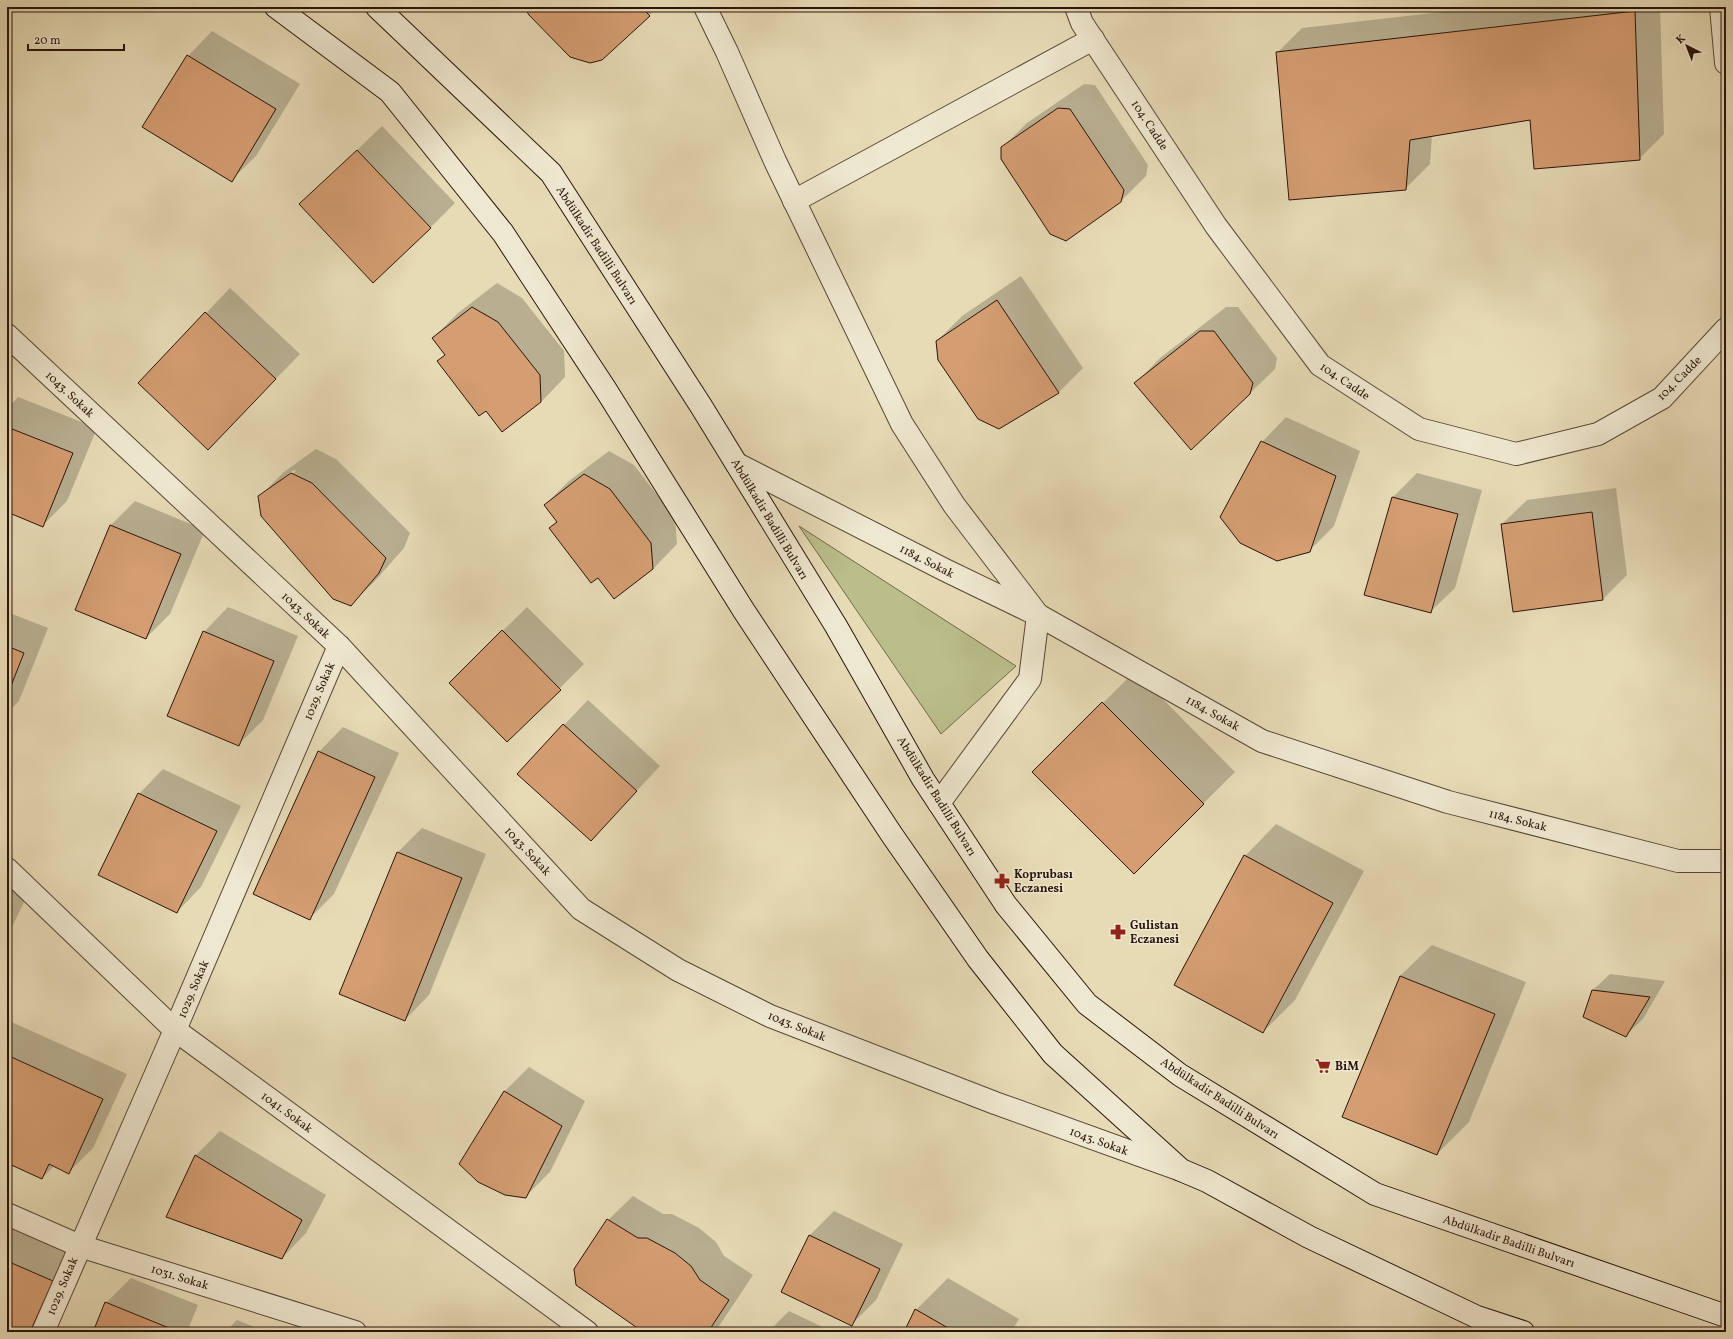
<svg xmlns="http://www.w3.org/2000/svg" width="1733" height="1339" font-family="Vollkorn,serif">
  <rect width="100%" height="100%" fill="#e7dbb6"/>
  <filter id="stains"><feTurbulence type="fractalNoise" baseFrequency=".005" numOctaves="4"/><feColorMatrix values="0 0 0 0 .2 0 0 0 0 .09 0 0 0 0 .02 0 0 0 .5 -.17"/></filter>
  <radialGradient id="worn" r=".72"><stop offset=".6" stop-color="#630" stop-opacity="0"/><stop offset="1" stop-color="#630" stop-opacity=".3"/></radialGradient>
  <polygon fill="#babe8b" stroke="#72694b" points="799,526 1016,666 941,734"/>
  <g fill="#0003" fill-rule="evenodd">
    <polygon points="525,7 658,7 602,60"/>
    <polygon points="1485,7 1660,7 1664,134 1639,159 1531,119 1432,135 1430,164 1405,189 1277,53 1302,28"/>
    <polygon points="212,31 300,84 256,156 231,180 188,56"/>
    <polygon points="1084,84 1095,85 1148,165 1146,176 1121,201 1002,148 1027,123"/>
    <polygon points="382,126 455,203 430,228 301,204"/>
    <polygon points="1021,276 1083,368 1059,392 999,428 937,341 962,316"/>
    <polygon points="497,283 522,298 564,351 565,377 541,402 486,409 439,361 445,354 433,338 458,313"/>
    <polygon points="230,288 300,354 208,449 139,383"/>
    <polygon points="1226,307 1238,307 1277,358 1275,369 1250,393 1136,383 1160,358"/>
    <polygon points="18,397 97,428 67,501 43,525 7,511 7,409"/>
    <polygon points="1286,417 1360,451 1334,526 1309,551 1262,442"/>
    <path d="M316,449L336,459L410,533L404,548L375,581L350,605L259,497L284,472ZM294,470L296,471L283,480V478Z"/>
    <polygon points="609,451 634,465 675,518 677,544 653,569 598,576 551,528 557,521 545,505 569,481"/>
    <polygon points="1417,473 1482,490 1455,588 1430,612 1366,594 1393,497"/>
    <polygon points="1616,488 1627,575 1603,599 1502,524 1527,500"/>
    <polygon points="135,501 205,530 170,614 146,638 111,525"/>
    <polygon points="228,607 298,636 263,720 238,745 204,632"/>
    <polygon points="527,607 584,664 507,741 474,659"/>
    <polygon points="7,612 48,628 19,701 7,713"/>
    <polygon points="1135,671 1235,772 1134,872 1034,772"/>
    <polygon points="588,700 660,766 591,840 564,725"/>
    <polygon points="343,727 399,753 334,894 309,919 319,752"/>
    <polygon points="163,769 241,806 201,887 177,912 139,794"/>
    <polygon points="1276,824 1364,871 1295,1000 1263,1032 1245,856"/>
    <polygon points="422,828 486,854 429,995 405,1020 398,852"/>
    <polygon points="7,878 30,890 7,937"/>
    <polygon points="1432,945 1526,982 1469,1122 1437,1154 1400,976"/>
    <polygon points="1610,974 1665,981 1643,1019 1626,1035 1593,990"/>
    <polygon points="7,1020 127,1074 93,1148 69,1172 54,1166 42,1178 7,1162"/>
    <polygon points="529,1067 585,1101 550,1172 526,1196 505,1091"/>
    <polygon points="220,1131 326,1195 306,1233 282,1258 195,1156"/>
    <polygon points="633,1196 663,1214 672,1214 699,1228 716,1242 724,1256 753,1275 715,1332 645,1332 608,1220"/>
    <polygon points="834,1211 903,1244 876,1300 852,1324 783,1292 810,1235"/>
    <polygon points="7,1227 76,1257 43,1332 7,1332"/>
    <polygon points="131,1278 198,1305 187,1332 94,1332 106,1303"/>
    <polygon points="948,1278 1019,1319 1011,1332 905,1332 916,1310"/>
    <polygon points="789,1311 833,1332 768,1332"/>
    <polygon points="237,1320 266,1332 225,1332"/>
  </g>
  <g fill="#d49d72" stroke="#2a140b">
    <polygon points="524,7 641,7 650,16 602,60 590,63 570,57 529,15"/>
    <polygon points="1635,11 1640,160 1534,169 1530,120 1410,140 1406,190 1289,200 1276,52"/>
    <polygon points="187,55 276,109 232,182 142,127"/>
    <polygon points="1058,108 1070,109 1124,190 1121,202 1066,241 1050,234 1001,159 1001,147"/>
    <polygon points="357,150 431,228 373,283 299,204"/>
    <polygon points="997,300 1059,393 999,429 978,419 938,360 936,341"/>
    <polygon points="472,307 498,322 540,375 541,402 502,432 486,411 479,416 437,361 445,355 432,338"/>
    <polygon points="205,312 276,379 208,450 138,383"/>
    <polygon points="1200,331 1214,331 1253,383 1250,394 1191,450 1134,383"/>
    <polygon points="7,427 73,453 43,527 7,512"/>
    <polygon points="1261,441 1336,476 1310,552 1277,561 1240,543 1220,517"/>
    <polygon points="291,473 312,483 386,558 379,573 351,606 333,599 261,516 258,496"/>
    <polygon points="584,474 610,489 651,543 653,569 614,599 598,578 591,583 549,528 557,522 544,505"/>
    <polygon points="1392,497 1458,514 1431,613 1364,595"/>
    <polygon points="1592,512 1603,600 1513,612 1501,524"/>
    <polygon points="110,525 181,554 146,639 75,610"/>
    <polygon points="502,630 561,690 507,742 449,683"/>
    <polygon points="203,631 274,661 239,746 167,716"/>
    <polygon points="7,646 24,653 7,696"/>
    <polygon points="1102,702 1204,804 1134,874 1032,772"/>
    <polygon points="563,724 637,791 591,841 517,774"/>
    <polygon points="318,751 375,777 310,920 253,894"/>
    <polygon points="138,793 217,831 177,913 98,875"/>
    <polygon points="397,852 462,878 405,1021 339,994"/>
    <polygon points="1244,855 1333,903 1263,1033 1174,985"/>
    <polygon points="1400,976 1495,1014 1437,1155 1342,1117"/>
    <polygon points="1592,990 1650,997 1626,1037 1583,1017"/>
    <polygon points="7,1055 103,1099 69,1174 49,1164 42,1179 7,1163"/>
    <polygon points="504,1091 562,1126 526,1198 505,1195 478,1182 459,1164"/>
    <polygon points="195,1155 302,1220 282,1259 166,1217"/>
    <polygon points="607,1219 638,1238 647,1238 675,1253 691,1266 700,1280 729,1300 708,1332 643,1332 576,1285 574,1269"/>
    <polygon points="809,1235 880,1269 852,1326 781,1292"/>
    <polygon points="7,1261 53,1281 30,1332 7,1332"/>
    <polygon points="105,1302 174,1330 173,1332 93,1332"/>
    <polygon points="915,1309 955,1332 904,1332"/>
  </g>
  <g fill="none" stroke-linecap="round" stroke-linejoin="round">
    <defs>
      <g id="street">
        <polyline points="705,7 727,52 775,161 902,424 954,505 1038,615 1030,679 939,803"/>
        <polyline points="1076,7 1082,23 1216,226 1320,365 1419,429 1516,454 1598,434 1662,398 1726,329"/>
        <polyline points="1721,7 1726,63"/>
        <polyline points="794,201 1093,39"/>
        <polyline points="7,335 339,646 581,909 678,970 770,1016 995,1103 1181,1170"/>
        <polyline points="737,464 945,570 1038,615 1262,741 1448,802 1678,861 1726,861"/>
        <polyline points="7,869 175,1030 587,1332"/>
        <polyline points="7,1214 80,1246 355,1332"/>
        <polyline points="43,1332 175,1030 339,646"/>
      </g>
      <g id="secondary">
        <polyline points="276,7 390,92 503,233 606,390 744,611 892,835 978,959 1053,1054 1181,1170 1207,1181 1309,1237 1477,1317 1523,1332"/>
        <polyline points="377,7 551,173 701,406 836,626 923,779 1006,905 1087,1004 1180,1075 1375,1194 1726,1316"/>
      </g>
    </defs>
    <use href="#street" stroke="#594636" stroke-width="24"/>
    <use href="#secondary" stroke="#2a140b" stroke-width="24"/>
    <use href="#street" stroke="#efe8d0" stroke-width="22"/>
    <use href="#secondary" stroke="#efe8d0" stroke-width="22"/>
  </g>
  <defs>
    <symbol id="pharmacy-bare" viewBox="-9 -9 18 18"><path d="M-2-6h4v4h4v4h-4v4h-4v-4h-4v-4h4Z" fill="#8f2418" stroke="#efe8d0" stroke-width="2.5" paint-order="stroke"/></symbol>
    <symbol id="supermarket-bare" viewBox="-9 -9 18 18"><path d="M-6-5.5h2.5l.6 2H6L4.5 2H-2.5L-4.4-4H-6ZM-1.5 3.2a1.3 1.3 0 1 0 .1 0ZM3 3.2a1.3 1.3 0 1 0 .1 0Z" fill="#8f2418" stroke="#efe8d0" stroke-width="2.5" paint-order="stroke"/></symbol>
  </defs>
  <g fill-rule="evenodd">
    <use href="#pharmacy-bare" x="991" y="870" width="22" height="22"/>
    <use href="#pharmacy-bare" x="1107" y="921" width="22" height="22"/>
    <use href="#supermarket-bare" x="1312" y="1055" width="22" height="22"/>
  </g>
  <g text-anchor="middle" stroke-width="3" stroke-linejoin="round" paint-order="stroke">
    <g font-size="12" fill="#2a140b" stroke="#efe8d0">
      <text transform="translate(1150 125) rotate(57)" y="4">104. Cadde</text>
      <text transform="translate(597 245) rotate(57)" y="4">Abdülkadir Badilli Bulvarı</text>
      <text transform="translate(1679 378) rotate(-45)" y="4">104. Cadde</text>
      <text transform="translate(1345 381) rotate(34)" y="4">104. Cadde</text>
      <text transform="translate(70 394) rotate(43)" y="4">1043. Sokak</text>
      <text transform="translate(770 519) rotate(59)" y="4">Abdülkadir Badilli Bulvarı</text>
      <text transform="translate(927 561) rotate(27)" y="4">1184. Sokak</text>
      <text transform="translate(306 615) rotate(43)" y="4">1043. Sokak</text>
      <text transform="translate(319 691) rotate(-67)" y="4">1029. Sokak</text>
      <text transform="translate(1213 713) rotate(29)" y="4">1184. Sokak</text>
      <text transform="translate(937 796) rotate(58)" y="4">Abdülkadir Badilli Bulvarı</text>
      <text transform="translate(1518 820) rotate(14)" y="4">1184. Sokak</text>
      <text transform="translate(528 851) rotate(47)" y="4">1043. Sokak</text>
      <text transform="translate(193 989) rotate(-67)" y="4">1029. Sokak</text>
      <text transform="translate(797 1026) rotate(22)" y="4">1043. Sokak</text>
      <text transform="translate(1220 1098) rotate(33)" y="4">Abdülkadir Badilli Bulvarı</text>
      <text transform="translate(287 1112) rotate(36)" y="4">1041. Sokak</text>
      <text transform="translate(1099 1141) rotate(20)" y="4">1043. Sokak</text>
      <text transform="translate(1509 1241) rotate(19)" y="4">Abdülkadir Badilli Bulvarı</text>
      <text transform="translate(180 1277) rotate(17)" y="4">1031. Sokak</text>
      <text transform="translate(62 1286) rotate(-67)" y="4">1029. Sokak</text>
    </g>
    <g font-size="12" font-weight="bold" fill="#2a140b" stroke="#efe8d0" text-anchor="start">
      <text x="1014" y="878">Koprubası<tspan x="1014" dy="14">Eczanesi</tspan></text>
      <text x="1130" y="929">Gulistan<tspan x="1130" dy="14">Eczanesi</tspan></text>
      <text x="1335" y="1070">BiM</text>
    </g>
  </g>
  <rect width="1733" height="1339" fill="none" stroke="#e7dbb6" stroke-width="24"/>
  <rect x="8" y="8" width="1717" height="1323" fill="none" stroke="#2a140b" stroke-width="2"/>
  <rect x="12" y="12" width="1709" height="1315" fill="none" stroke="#2a140b"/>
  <g transform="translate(1687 46) rotate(318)" stroke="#efe8d0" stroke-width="3" paint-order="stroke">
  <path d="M0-3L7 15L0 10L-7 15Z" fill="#2a140b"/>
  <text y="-6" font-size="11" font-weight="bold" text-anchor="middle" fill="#2a140b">K</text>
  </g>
  <path d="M28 44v6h96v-6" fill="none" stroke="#2a140b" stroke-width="2"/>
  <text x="34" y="44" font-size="12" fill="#2a140b" stroke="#efe8d0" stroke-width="3" paint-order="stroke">20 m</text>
  <rect width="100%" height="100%" filter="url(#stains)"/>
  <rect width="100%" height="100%" fill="url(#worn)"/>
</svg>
